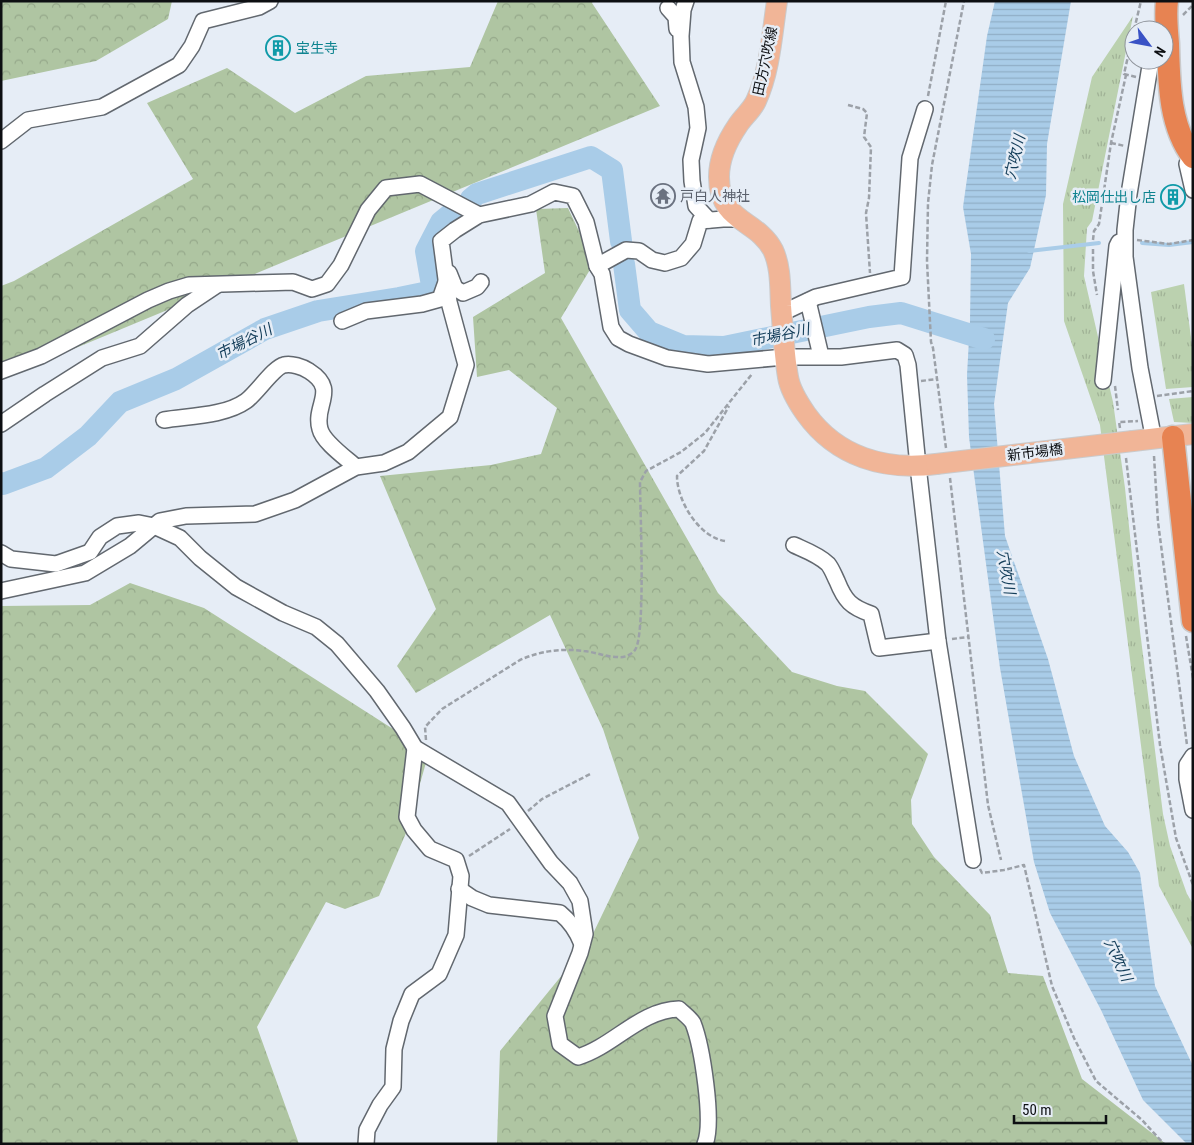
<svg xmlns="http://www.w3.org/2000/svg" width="1194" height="1145" font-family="'Roboto Condensed','Noto Sans JP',sans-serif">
  <defs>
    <pattern id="grass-tufts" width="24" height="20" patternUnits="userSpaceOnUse" patternTransform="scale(1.25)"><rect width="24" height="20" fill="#bbd1af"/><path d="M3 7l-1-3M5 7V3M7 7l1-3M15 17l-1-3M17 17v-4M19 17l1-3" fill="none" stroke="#a0b296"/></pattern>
    <pattern id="forest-crowns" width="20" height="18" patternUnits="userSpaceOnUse" patternTransform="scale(1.25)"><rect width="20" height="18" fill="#afc5a2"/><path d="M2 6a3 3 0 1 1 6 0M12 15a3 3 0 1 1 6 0" fill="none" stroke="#95a88a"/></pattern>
    <pattern id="water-rules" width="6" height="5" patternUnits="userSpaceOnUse" patternTransform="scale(1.25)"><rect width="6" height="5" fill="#a9cce8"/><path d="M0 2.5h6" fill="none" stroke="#90aec6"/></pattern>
  </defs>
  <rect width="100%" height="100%" fill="#e6edf6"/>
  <g fill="url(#grass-tufts)">
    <polygon points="1133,16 1092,221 1087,228 1084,276 1113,402 1125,488 1140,631 1163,814 1170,846 1187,894 1193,904 1193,949 1159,886 1100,425 1064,321 1063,204 1092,77"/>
    <polygon points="1184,284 1193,353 1193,387 1166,389 1151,292"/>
    <polygon points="1193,397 1193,423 1174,422 1169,399"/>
  </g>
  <g fill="url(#forest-crowns)">
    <polygon points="1,1 172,1 168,19 96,61 1,81"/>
    <polygon points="498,1 593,1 592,3 660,106 1,379 1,286 14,281 193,179 147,103 227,68 295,113 366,76 470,67"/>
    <polygon points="568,208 594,263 561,318 718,593 792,672 837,686 865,691 928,754 911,800 912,824 934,857 990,915 1008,973 1043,976 1082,1079 1166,1144 497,1144 500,1051 589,942 639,838 603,729 550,615 416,693 397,666 436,609 380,476 491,465 541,454 557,408 509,370 477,377 473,317 545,273 536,209"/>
    <polygon points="130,583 204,608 429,752 406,833 379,896 345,909 326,902 257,1027 299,1144 1,1144 1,606 90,605"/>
  </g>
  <polygon fill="url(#water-rules)" points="995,1 1071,1 1047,144 1046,195 1030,268 1008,303 994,404 1005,536 1048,659 1074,756 1105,826 1128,852 1140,873 1155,986 1193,1066 1193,1144 1187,1144 1143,1100 1101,1010 1050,913 1034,862 1000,668 969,437 967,375 970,321 971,254 963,207 987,36"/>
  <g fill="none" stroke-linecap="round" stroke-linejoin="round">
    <g stroke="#a9cce8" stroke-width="4">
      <polyline points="1142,243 1169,245 1193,242"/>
      <polyline points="1029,251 1099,243"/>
    </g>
    <g stroke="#a9cce8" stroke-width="22">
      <polyline points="471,199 477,194 591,157 612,170 621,241"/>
      <polyline points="624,264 630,310 649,332 683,346 724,347 869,317 901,313 984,339"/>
      <polyline points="1,483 3,484 46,468 88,436 120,402 176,379 265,329 318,311 399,298 433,291 426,251 441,222 452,213"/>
    </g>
    <defs>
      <g id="minor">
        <polyline points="686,1 683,10 681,36 682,62 696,107 698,128 691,160 692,181 696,206 709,220"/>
        <polyline points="668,8 676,17 677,29"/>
        <polyline points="1151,60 1129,194 1125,230 1125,257 1140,368 1152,430"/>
        <polyline points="1,141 28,120 102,107 179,65 192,46 203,21 259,7 270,1"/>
        <polyline points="1190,154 1187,164 1193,190"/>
        <polyline points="597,266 626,250 639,251 652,260 665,263 681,258 693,244 700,221 723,219 740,219"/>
        <polyline points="449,273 455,288 463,293 477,287 481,282"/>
        <polyline points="808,301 821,356"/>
        <polyline points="782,313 816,297 902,277 910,158 925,109"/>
        <polyline points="342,321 366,311 422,304 440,299 446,282"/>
        <polyline points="1,371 41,356 148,300 169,291 189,285 293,282 312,289 327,284 341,265 368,210 386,188 420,184 479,215"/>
        <polyline points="1103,381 1117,246 1119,242"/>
        <path d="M164,420C189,416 225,416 246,401C256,394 274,367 284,365C291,363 303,367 309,371C339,390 313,405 320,429C323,442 346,458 356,467"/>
        <polyline points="1,424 45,394 102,358 140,346 187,305 217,285"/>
        <path d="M794,545C805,550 819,555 828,564C832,569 834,575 837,581C845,601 851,607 871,614L879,648L938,641"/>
        <path d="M1,553L11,559L56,564L90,552L100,537L117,526L139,523L154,526L180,538L200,558L236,587L283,613L316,627L337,644L377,691L403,728L415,748L508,803L551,863L570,883L580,901L585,934L580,953L555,1016L560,1044L578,1057C614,1046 640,1010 679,1009C683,1013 690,1018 693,1023C702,1046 714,1122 705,1144"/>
        <polyline points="1,591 85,573 130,546 160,521 186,516 255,514 295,500 356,467 384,463 408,452 450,417 466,365 449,302 441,241 455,230 479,215 531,204 554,192 573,196 586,222 597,266 602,274 611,327 618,338 629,344 667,358 708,364 785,357 841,357 897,350 905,355 908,365 918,466 938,641 973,860"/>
        <polyline points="1193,756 1187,765 1187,779 1193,810"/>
        <path d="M459,889L472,898L489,905L560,913C571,922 577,931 582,944"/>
        <polyline points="366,1144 367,1130 380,1105 393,1087 394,1049 401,1021 412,994 439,974 456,935 461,876 456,860 430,849 414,830 407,817 415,748"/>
      </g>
      <g id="major">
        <path d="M777,1C772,34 770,71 756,101C752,110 743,117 738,125C727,141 719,158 719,177C719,223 757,219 773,250C781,267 780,287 781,306C783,329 784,354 788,377C790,390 799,404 806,414C837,457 885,471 936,464"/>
        <polyline points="1133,441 1193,434"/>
      </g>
      <g id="highway">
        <path d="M1167,1C1165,15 1167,30 1168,44C1169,81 1169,126 1193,157"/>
        <polyline points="1173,437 1193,621"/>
      </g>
    </defs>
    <use href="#minor" stroke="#62686f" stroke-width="18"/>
    <use href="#major" stroke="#cacacb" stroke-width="22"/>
    <use href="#highway" stroke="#cacacb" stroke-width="25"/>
    <g stroke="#9ca1a8" stroke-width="2.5" stroke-dasharray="5 2.5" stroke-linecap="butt">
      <polyline points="1183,15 1193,5"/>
      <polyline points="1134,30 1124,74 1136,77"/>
      <polyline points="1134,30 1141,1"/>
      <polyline points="928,96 946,1"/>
      <polyline points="848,105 863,109 867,113 864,137 871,147 869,198 866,213 870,273"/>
      <polyline points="1111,143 1125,146"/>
      <polyline points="1093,240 1094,231 1099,224 1111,143 1126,75"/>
      <polyline points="1137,240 1169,244 1193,240"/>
      <polyline points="1093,249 1093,271 1097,295"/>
      <polyline points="921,381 937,379"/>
      <polyline points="1115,386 1118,410"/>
      <polyline points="1157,396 1193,391"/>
      <polyline points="1120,428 1119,422 1138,421"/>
      <polyline points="946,448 933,348 931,342 927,261 928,203 932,165 964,1"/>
      <polyline points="1154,456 1158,522 1187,745"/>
      <polyline points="1126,458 1160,745 1176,838 1193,885"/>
      <polyline points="950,478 988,805 1001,860"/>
      <path d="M725,541C699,537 677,501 677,476L704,451L729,406"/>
      <polyline points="1186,636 1193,678"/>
      <polyline points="952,639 968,637"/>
      <path d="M426,740L425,727L442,709L520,660C540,651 562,648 584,651C595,652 606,657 618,657C624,658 631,655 635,650C646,635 640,508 640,482L646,471L681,452L705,433L752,374"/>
      <polyline points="528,811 542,799 592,773"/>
      <polyline points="469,856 510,829"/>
      <polyline points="980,869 982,873 1004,870 1024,865 1052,986 1074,1038 1096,1081 1142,1120 1164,1144"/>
    </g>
    <use href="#minor" stroke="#fff" stroke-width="15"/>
    <use href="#major" stroke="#f1b597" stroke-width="20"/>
    <use href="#highway" stroke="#e78352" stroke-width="22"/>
    <defs>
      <polyline id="major-bridge" points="936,464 1133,441"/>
    </defs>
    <use href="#major-bridge" stroke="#cacacb" stroke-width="22" stroke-linecap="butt"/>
    <use href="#major-bridge" stroke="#f1b597" stroke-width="20"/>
  </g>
  <defs>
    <symbol id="building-ring" viewBox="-11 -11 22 22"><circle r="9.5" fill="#e6edf6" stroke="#0f9aa8" stroke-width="1.5"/><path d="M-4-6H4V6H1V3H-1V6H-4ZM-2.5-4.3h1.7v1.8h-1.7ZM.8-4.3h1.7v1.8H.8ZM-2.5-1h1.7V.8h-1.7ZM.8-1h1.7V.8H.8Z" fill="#0f9aa8"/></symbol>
    <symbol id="temple-ring" viewBox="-11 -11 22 22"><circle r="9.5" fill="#e6edf6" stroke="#6b7280" stroke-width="1.5"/><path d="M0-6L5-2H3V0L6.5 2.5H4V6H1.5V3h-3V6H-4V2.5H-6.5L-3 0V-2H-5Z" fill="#6b7280"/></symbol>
  </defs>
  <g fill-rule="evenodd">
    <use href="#building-ring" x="264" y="34" width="28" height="28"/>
    <use href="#temple-ring" x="649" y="182" width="28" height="28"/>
    <use href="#building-ring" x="1159" y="183" width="28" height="28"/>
  </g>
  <g text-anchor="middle" stroke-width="5" stroke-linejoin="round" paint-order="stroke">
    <g font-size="14" fill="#0d838f" stroke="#e6edf6" text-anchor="start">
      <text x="296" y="53">宝生寺</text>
      <text x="1156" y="202" text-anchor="end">松岡仕出し店</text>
    </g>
    <g font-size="14" fill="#0d0f12" stroke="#e6edf6">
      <text transform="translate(765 61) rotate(-78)" y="5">田方穴吹線</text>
      <text transform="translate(1035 452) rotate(-7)" y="5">新市場橋</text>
    </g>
    <g font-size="14" fill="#5b616d" stroke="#e6edf6" text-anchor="start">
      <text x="680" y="201">戸白人神社</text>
    </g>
    <g font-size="15" font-style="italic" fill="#133d59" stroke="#e6edf6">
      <text transform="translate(1015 157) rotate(-77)" y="5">穴吹川</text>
      <text transform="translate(780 335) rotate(-12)" y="5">市場谷川</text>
      <text transform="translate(244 342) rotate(-27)" y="5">市場谷川</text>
      <text transform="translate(1006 572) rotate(80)" y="5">穴吹川</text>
      <text transform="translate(1118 960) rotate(65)" y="5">穴吹川</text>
    </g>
  </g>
  <rect width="1194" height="1145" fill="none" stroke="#0d0f12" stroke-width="5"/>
  <g transform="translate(1149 45) rotate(122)"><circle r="24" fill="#e6edf6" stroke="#8f949b"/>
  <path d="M0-4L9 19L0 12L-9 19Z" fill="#3952c5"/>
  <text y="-8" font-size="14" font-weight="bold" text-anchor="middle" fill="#0d0f12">N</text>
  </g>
  <path d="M1014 1115v8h92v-8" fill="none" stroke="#0d0f12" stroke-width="2.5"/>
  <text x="1022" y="1115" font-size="15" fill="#0d0f12" stroke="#e6edf6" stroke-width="4" paint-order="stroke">50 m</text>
</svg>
